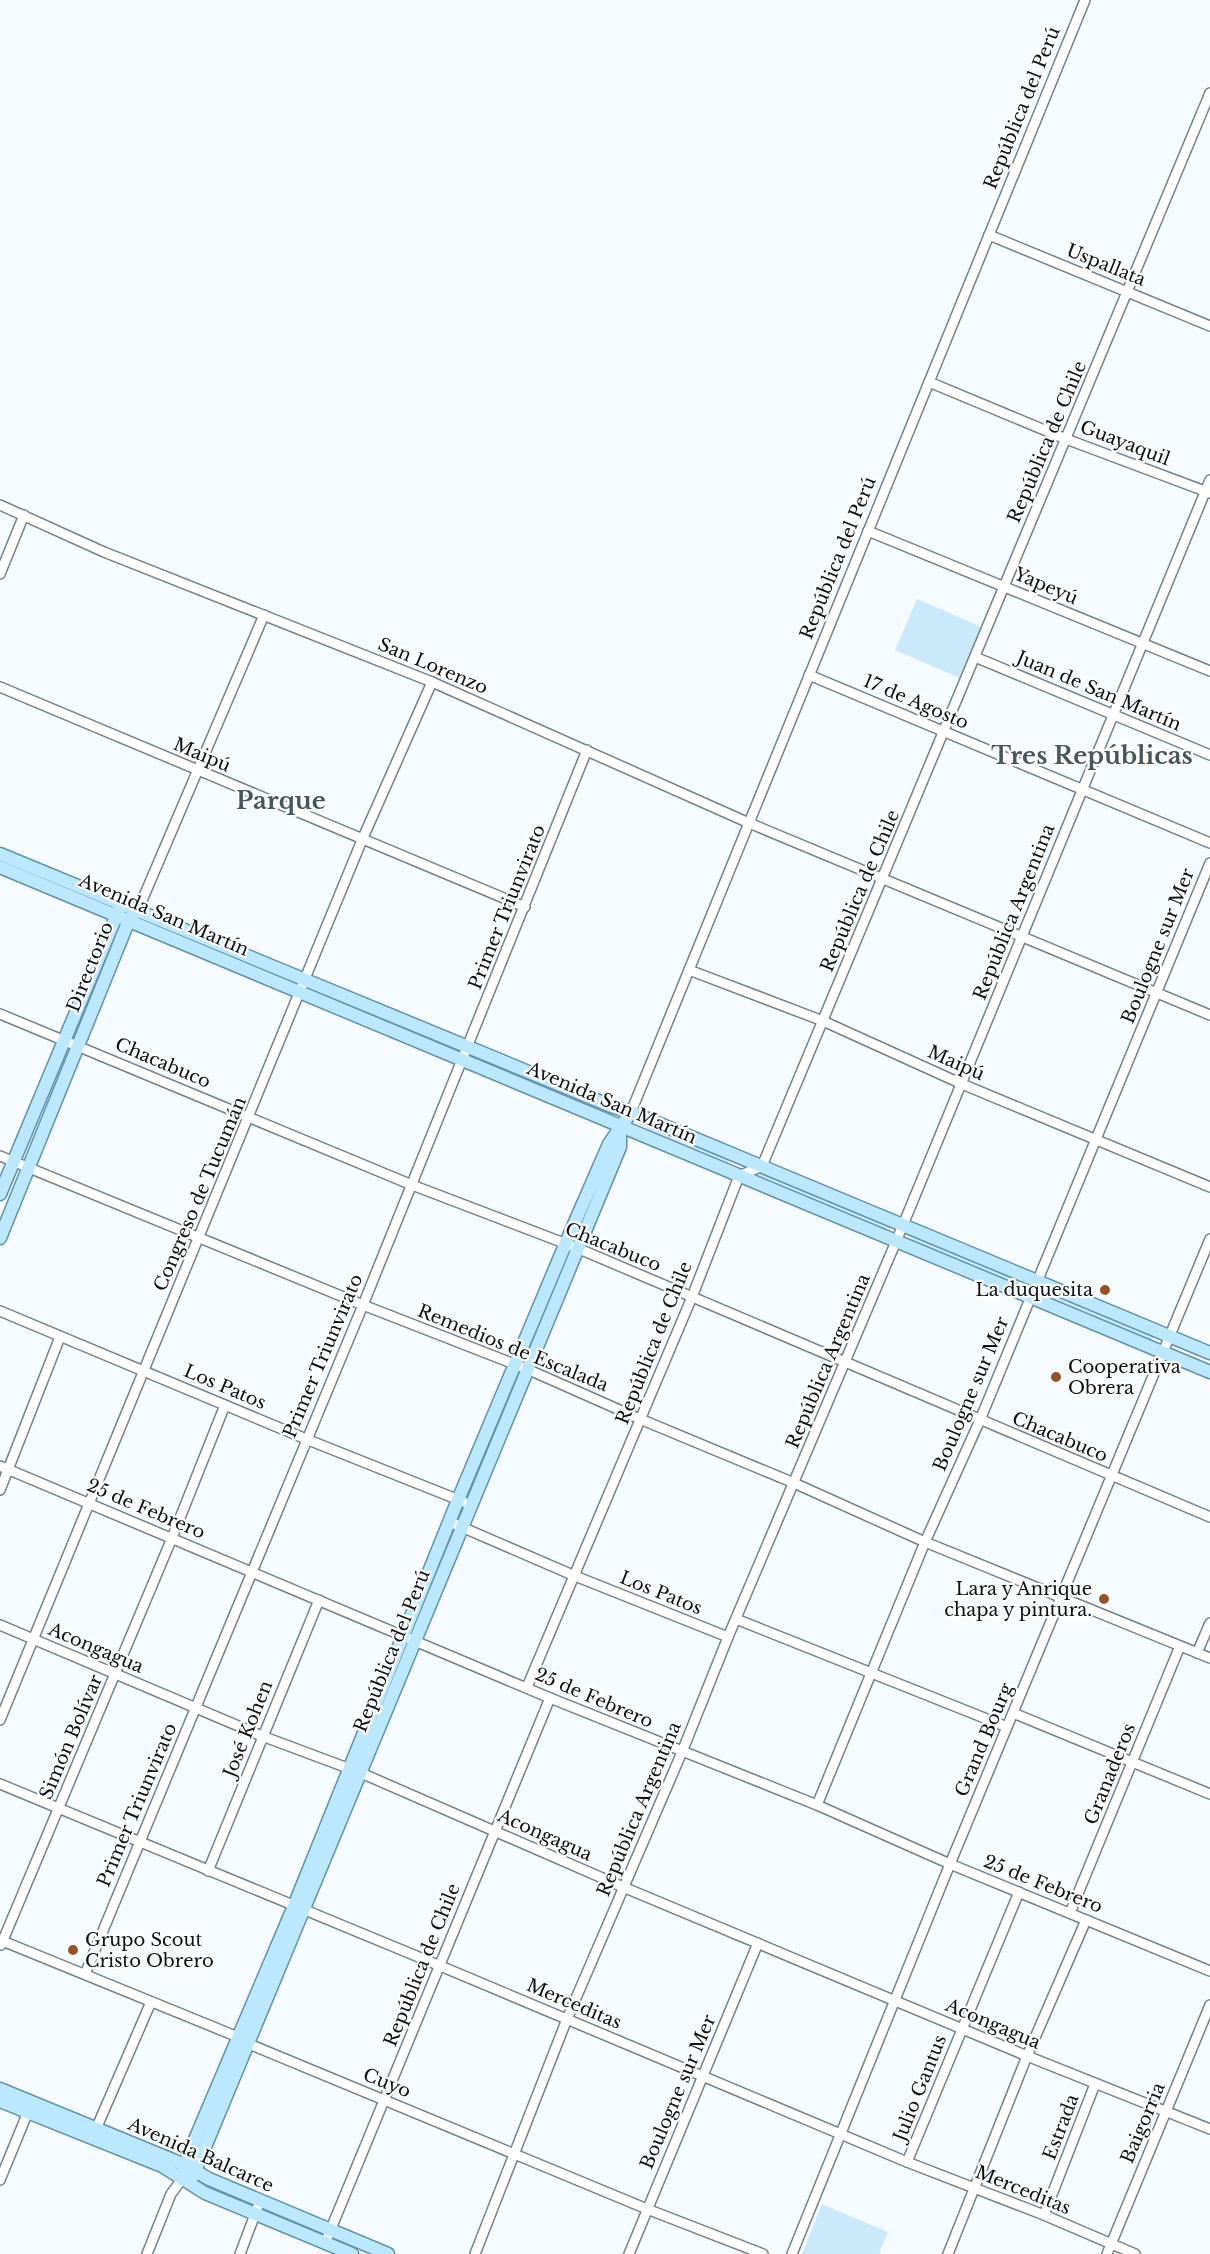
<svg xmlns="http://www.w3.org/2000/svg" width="1210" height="2254" font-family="'Libre Baskerville',serif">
  <rect width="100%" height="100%" fill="#f5fbff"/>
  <g fill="#caeafc">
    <polygon points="917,599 984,628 962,679 895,650"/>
    <polygon points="649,1126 727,1158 729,1162 726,1165 645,1130"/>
    <polygon points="762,1173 886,1225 887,1228 884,1230 758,1177 758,1174"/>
    <polygon points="915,1236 1019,1280 1020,1282 1016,1285 912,1241 911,1238"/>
    <polygon points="1049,1292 1154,1336 1154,1338 1151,1341 1048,1298 1046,1294"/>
    <polygon points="822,2204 888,2232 879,2254 802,2254"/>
  </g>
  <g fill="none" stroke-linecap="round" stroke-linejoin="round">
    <defs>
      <g id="minor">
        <polyline points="989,235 1210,326"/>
        <polyline points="929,382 1066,439 1210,493"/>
        <polyline points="0,505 104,552 432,682 749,823 1210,1015"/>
        <polyline points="868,531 1210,671"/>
        <polyline points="0,574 24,515"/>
        <polyline points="975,657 1210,755"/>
        <polyline points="809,675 1210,843"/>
        <polyline points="0,687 525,907"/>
        <polyline points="138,910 264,615"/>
        <polyline points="689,970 823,1021 962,1084 1210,1187"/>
        <polyline points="0,1014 412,1185 577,1248 1210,1517"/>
        <polyline points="631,1112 1085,0"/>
        <polyline points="0,1156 363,1305 527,1369 640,1419 794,1483 925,1542 1210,1658"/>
        <polyline points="0,1311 306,1439 464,1502"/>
        <polyline points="0,1466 550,1698 817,1805 950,1864 1210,1971"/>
        <polyline points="0,1490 60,1337"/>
        <polyline points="450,1522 575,1576 728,1637"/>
        <polyline points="736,1619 1007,1727"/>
        <polyline points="0,1625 262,1736 361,1773 623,1887 1027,2056 1210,2129"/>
        <polyline points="1197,1653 1210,1623"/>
        <polyline points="527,1687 692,1297 739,1176 762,1166 1210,93"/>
        <polyline points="1013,1713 1210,1794"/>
        <polyline points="0,1720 362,840 432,682"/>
        <polyline points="0,1784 438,1965 907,2162 1044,2215 1135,2254"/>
        <polyline points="817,1805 925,1542 980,1420 1210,863"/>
        <polyline points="208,1871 319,1600"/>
        <polyline points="1070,1913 1180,1646"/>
        <polyline points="0,1940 238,2037 249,2044 647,2209 763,2254"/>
        <polyline points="1,1945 172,1538 225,1405"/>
        <polyline points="85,1974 363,1305 587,750"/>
        <polyline points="96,2129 151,2002"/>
        <polyline points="907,2162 1019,1892"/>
        <polyline points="0,2180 30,2107"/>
        <polyline points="1044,2215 1095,2084"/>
        <polyline points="328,2236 550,1698"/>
        <polyline points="147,2254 171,2194 182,2179"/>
        <polyline points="240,2254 260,2201"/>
        <polyline points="475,2254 567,2019 682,1752 728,1637 903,1225 1210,480"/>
        <polyline points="629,2254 758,1943"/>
        <polyline points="792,2254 950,1864 1210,1239"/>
        <polyline points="948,2254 1027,2056 1086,1920"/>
        <polyline points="1107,2254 1210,2005"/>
      </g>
      <g id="major">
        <polyline points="0,854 611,1106 631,1112 1210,1353"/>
        <polyline points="0,867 1210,1372"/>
        <path d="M620,1127V1147C476,1487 338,1830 195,2171L192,2177L182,2179L188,2156L294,1906L458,1500L565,1245L609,1144L631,1112"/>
        <polyline points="0,1194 120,907"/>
        <polyline points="0,1238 129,920 133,915"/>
        <polyline points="0,2089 185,2165 209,2179 388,2254"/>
        <polyline points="0,2101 162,2166 205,2193 352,2254"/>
      </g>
    </defs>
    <use href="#minor" stroke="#72828a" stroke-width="12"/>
    <use href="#major" stroke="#6192ab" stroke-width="15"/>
    <use href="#minor" stroke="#fff" stroke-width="9"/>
    <use href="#major" stroke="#bce8fd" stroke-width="12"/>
  </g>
  <g fill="#965225" stroke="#fff" stroke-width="2">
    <circle cx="1105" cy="1290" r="6"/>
    <circle cx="1056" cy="1377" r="6"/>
    <circle cx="1104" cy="1599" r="6"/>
    <circle cx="73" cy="1950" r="6"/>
  </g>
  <g text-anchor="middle" stroke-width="4.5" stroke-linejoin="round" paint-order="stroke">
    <g font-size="18" fill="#0b1114" stroke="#fff">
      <text transform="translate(1022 108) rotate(-68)" y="6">República del Perú</text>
      <text transform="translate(1106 265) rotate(22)" y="6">Uspallata</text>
      <text transform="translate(1047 442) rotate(-67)" y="6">República de Chile</text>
      <text transform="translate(1125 443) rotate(21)" y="6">Guayaquil</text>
      <text transform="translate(838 558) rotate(-68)" y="6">República del Perú</text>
      <text transform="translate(1046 586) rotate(23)" y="6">Yapeyú</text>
      <text transform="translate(433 666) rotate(23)" y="6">San Lorenzo</text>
      <text transform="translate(1099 691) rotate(23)" y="6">Juan de San Martín</text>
      <text transform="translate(916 702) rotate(23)" y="6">17 de Agosto</text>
      <text transform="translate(202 755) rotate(23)" y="6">Maipú</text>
      <text transform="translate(860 891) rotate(-67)" y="6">República de Chile</text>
      <text transform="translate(507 907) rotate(-68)" y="6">Primer Triunvirato</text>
      <text transform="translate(1014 912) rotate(-68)" y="6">República Argentina</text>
      <text transform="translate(164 915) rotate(23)" y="6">Avenida San Martín</text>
      <text transform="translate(1158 946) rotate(-68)" y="6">Boulogne sur Mer</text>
      <text transform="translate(90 967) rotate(-68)" y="6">Directorio</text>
      <text transform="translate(163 1063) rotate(23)" y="6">Chacabuco</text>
      <text transform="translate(956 1063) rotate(24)" y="6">Maipú</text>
      <text transform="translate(612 1103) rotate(23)" y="6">Avenida San Martín</text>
      <text transform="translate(200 1194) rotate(-67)" y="6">Congreso de Tucumán</text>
      <text transform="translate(613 1247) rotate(22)" y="6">Chacabuco</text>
      <text transform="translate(654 1343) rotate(-68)" y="6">República de Chile</text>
      <text transform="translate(513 1348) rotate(22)" y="6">Remedios de Escalada</text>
      <text transform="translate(323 1356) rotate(-67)" y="6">Primer Triunvirato</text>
      <text transform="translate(828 1361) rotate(-67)" y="6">República Argentina</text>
      <text transform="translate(225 1387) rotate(23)" y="6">Los Patos</text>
      <text transform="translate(971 1394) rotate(-67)" y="6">Boulogne sur Mer</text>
      <text transform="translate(1060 1437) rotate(23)" y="6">Chacabuco</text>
      <text transform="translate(146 1509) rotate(23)" y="6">25 de Febrero</text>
      <text transform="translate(661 1593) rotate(22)" y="6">Los Patos</text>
      <text transform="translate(96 1648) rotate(23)" y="6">Acongagua</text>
      <text transform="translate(392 1651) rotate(-68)" y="6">República del Perú</text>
      <text transform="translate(594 1698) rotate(23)" y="6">25 de Febrero</text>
      <text transform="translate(248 1729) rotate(-68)" y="6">José Kohen</text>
      <text transform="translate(71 1737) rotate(-67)" y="6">Simón Bolívar</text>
      <text transform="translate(984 1740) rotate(-67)" y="6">Grand Bourg</text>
      <text transform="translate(1110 1774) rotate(-68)" y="6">Granaderos</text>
      <text transform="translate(137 1805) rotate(-67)" y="6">Primer Triunvirato</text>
      <text transform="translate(639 1809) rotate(-67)" y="6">República Argentina</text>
      <text transform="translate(545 1835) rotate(24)" y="6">Acongagua</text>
      <text transform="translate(1043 1884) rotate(22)" y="6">25 de Febrero</text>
      <text transform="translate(422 1965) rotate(-68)" y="6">República de Chile</text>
      <text transform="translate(574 2004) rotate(23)" y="6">Merceditas</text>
      <text transform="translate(993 2024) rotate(23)" y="6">Acongagua</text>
      <text transform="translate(387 2083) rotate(22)" y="6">Cuyo</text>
      <text transform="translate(920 2088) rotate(-68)" y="6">Julio Gantus</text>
      <text transform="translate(678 2092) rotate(-67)" y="6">Boulogne sur Mer</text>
      <text transform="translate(1143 2123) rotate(-67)" y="6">Baigorria</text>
      <text transform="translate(1061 2127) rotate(-69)" y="6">Estrada</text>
      <text transform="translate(201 2155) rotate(24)" y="6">Avenida Balcarce</text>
      <text transform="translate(1023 2190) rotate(22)" y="6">Merceditas</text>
    </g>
    <g font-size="18" fill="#0b1114" stroke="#fff" text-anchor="end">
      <text x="1093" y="1296">La duquesita</text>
      <text x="1068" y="1373" text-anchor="start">Cooperativa<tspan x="1068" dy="21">Obrera</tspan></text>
      <text x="1092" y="1595">Lara y Anrique<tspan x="1092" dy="21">chapa y pintura.</tspan></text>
      <text x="85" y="1946" text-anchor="start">Grupo Scout<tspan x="85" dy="21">Cristo Obrero</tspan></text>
    </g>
    <g font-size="24" font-weight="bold" fill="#47555c" stroke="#fff">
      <text x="1092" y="764">Tres Repúblicas</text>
      <text x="281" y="809">Parque</text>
    </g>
  </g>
</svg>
